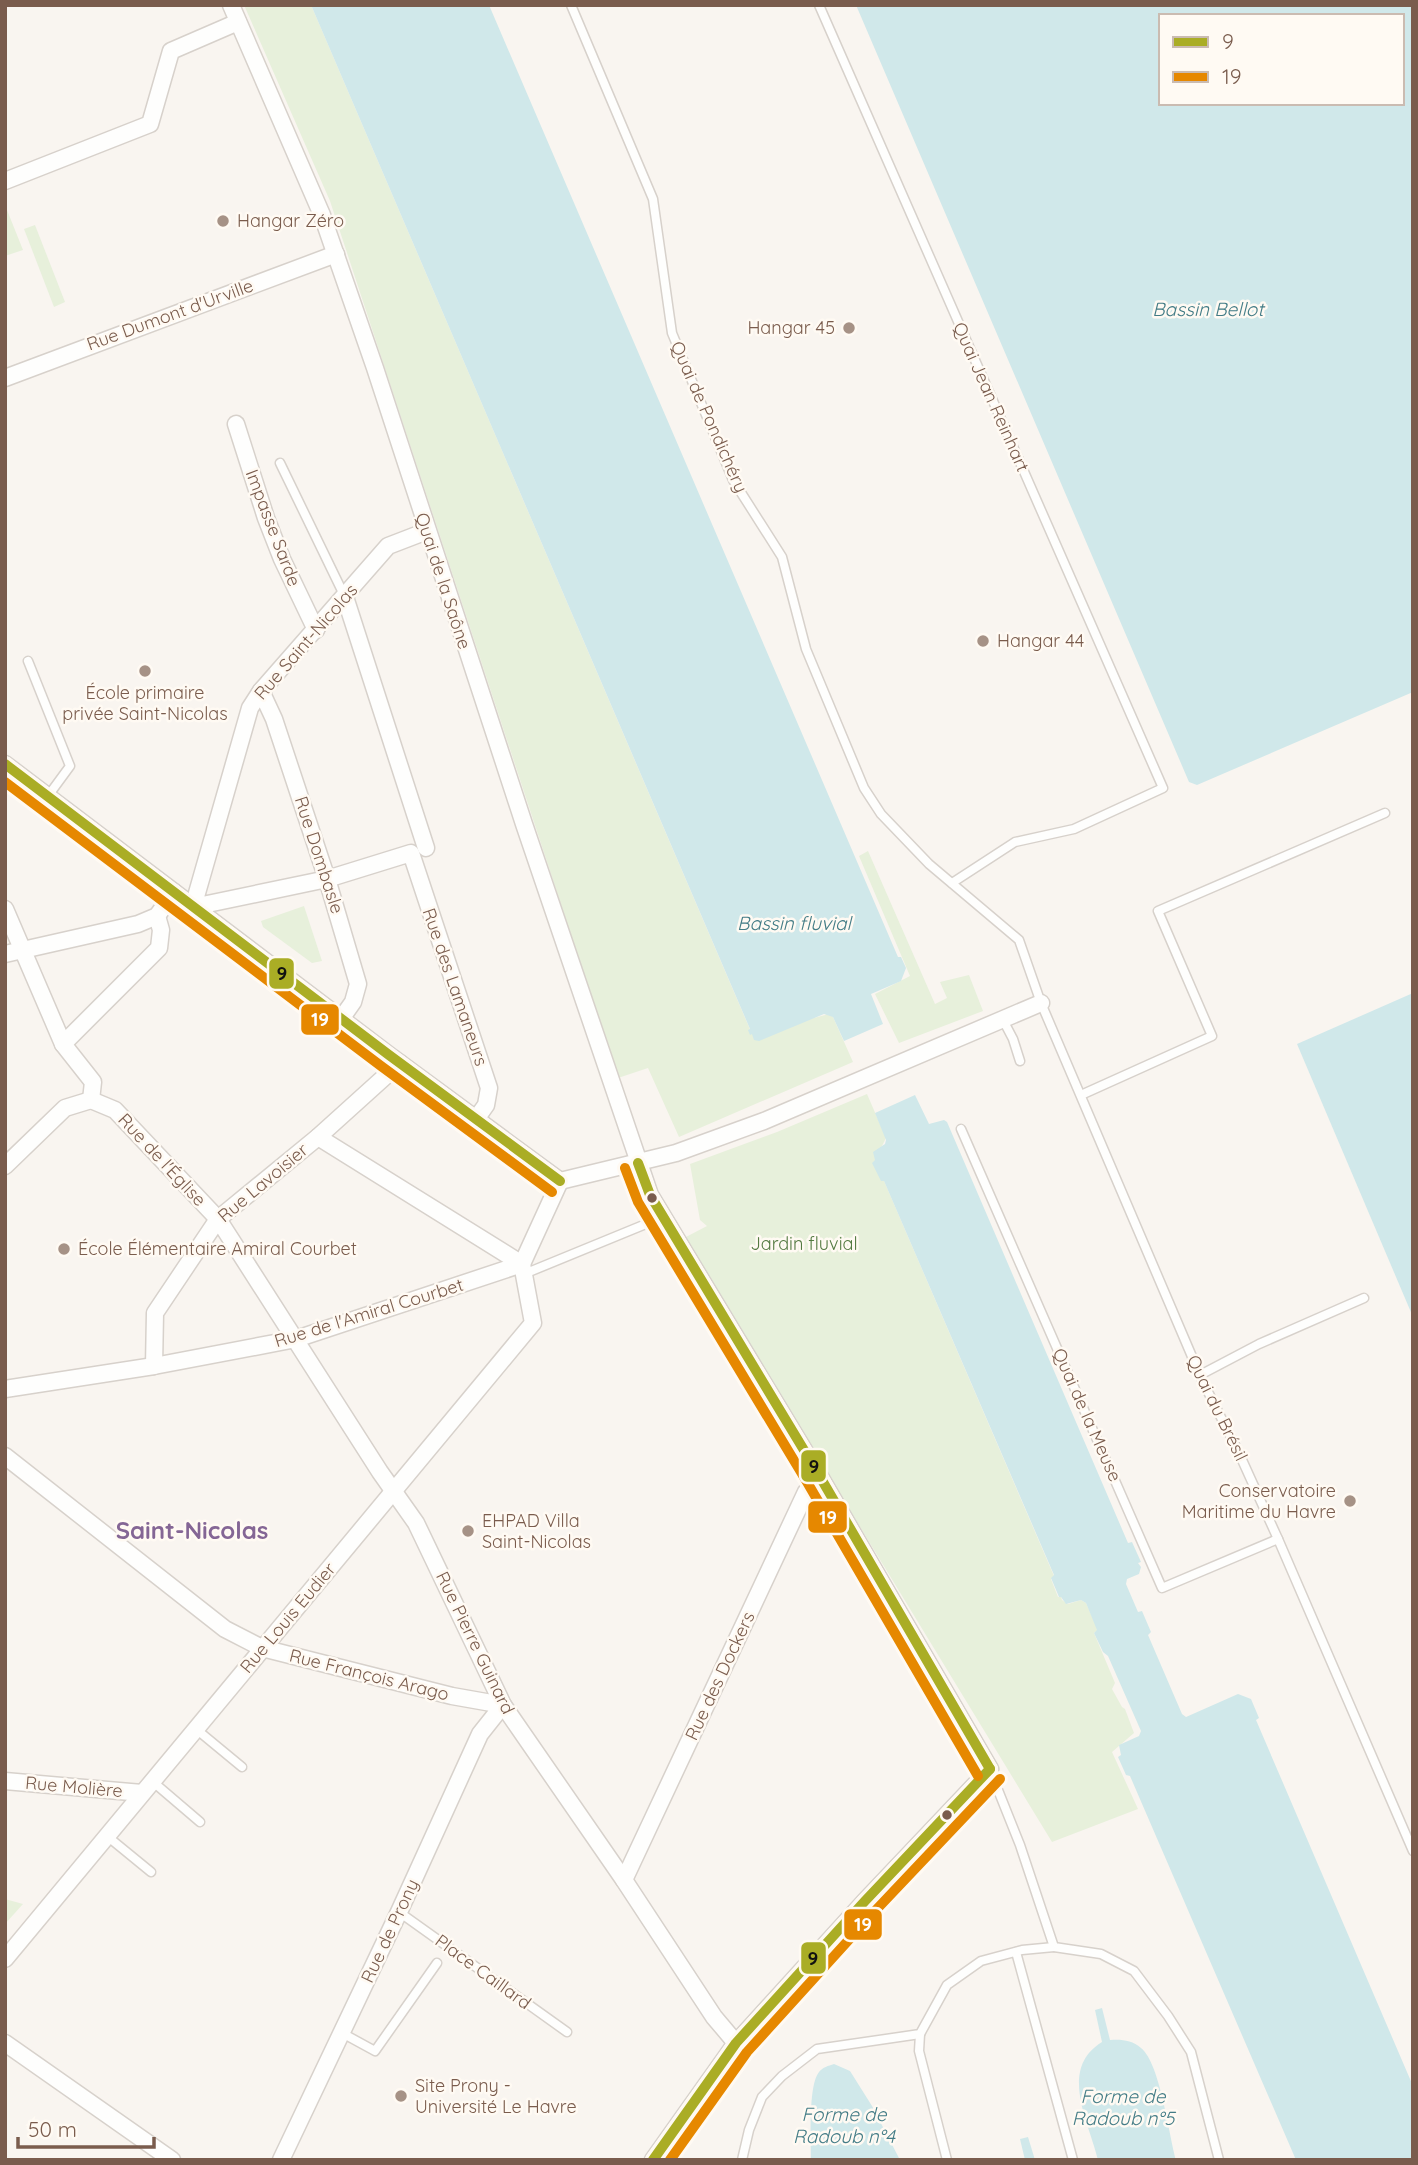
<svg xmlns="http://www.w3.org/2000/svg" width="1418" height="2165" font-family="Quicksand,sans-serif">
  <rect width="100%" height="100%" fill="#f9f5f0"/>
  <g fill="#e7f0db">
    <polygon points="244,5 311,5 752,1034 829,1014 833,1017 853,1062 679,1137 648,1068 618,1078 330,201"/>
    <polygon points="5,205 23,250 5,256"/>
    <polygon points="35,225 65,302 54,307 24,229"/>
    <polygon points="868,851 935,1004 947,998 940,982 969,975 983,1011 899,1043 875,994 910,976 859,856"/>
    <polygon points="304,906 322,961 312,963 263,927 261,921"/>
    <polygon points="867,1094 886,1138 875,1160 1054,1576 1051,1579 1058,1597 1061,1597 1062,1600 1068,1604 1081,1600 1086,1603 1098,1630 1094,1633 1115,1683 1112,1689 1122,1707 1125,1709 1134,1733 1112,1752 1138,1809 1052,1842 684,1238 707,1226 700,1220 690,1164 777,1132"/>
    <polygon points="5,1899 23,1904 5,1924"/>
  </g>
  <g fill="#d0e8ea" fill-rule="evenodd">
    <polygon points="311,5 489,5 898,957 901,957 906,968 901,981 871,994 883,1024 844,1041 833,1017 824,1014 759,1041 754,1040 752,1034 750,1035 748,1030 750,1029"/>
    <path d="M856,5H1413V692L1197,785L1189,782ZM1161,16H1402V103H1161Z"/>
    <polygon points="1413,993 1413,1317 1297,1044"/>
    <polygon points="915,1095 929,1124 944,1120 947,1122 1128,1543 1132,1542 1141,1562 1138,1563 1141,1567 1139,1574 1127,1579 1126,1584 1138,1612 1142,1611 1151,1632 1148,1635 1182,1714 1186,1717 1238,1694 1251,1699 1259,1718 1256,1720 1413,2086 1413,2160 1296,2160 1130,1776 1126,1775 1118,1757 1121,1755 1119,1745 1139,1736 1141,1731 1108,1656 1103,1652 1094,1633 1097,1630 1086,1603 1081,1600 1066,1604 1061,1597 1059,1597 1051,1578 1054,1575 884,1181 881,1181 872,1163 875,1160 873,1152 885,1144 886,1140 875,1113"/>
    <path d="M1102,2008L1110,2040C1121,2039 1132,2040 1141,2048C1160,2063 1169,2135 1176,2160H1098C1089,2122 1058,2069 1102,2042L1095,2010Z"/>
    <path d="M834,2064L850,2071L872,2106L900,2160H811C811,2141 808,2085 819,2072C823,2067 828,2066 834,2064Z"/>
    <polygon points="1028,2137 1035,2160 1025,2160 1020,2139"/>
  </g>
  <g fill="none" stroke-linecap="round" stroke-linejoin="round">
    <defs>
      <g id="lane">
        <polyline points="571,5 653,199 672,333 733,480 782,557 806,649 864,788 881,814 929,864 1019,940 1041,1003 1202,1380 1238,1451 1278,1539 1413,1851"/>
        <polyline points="819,5 1163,788 1074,829 1015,842 952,883"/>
        <polyline points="280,463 345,597"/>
        <polyline points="28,661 70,766 48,796"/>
        <polyline points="1002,1018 1013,1039 1020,1061"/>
        <polyline points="1081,1095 1212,1036 1158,911 1385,813"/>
        <polyline points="961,1129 1162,1588 1278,1539"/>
        <polyline points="524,1274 663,1217"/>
        <polyline points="1200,1375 1259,1344 1364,1298"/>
        <polyline points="196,1729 242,1767"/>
        <polyline points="990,1770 1020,1845 1054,1947 1101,1954 1134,1971 1168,2016 1191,2052 1219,2160"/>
        <polyline points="152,1781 200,1822"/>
        <polyline points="107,1836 151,1872"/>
        <polyline points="399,1912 567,2032"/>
        <polyline points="1016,1952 1073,2160"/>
        <polyline points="342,2033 375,2051 437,1963"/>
        <polyline points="920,2034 919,2051 947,2160"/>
        <polyline points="742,2160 749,2130 762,2097 782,2076 817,2049 920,2034 947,1985 981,1961 1022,1950 1054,1947"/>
      </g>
      <g id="street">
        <polyline points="231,5 322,215 375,368 524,824 650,1195 819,1475 990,1769 865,1901 736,2043 653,2160"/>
        <polyline points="5,181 150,124 171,51 238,22"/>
        <polyline points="5,378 336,254"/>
        <polyline points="236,424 266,518 282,559 316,630"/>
        <polyline points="427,531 388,546 261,691 250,708 193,907 327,879 411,853 489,1088 486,1105 476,1119"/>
        <polyline points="345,597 426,848"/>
        <polyline points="261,691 274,719 327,879 358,984 353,1002 341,1019"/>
        <polyline points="5,764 389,1055 560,1181"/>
        <polyline points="5,909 63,1044 93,1082 91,1100"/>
        <polyline points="5,954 138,924 157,916 174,892"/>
        <polyline points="63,1044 159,948 161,930 157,916"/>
        <polyline points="91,1100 115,1110 218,1219 380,1472 416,1523 503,1705 624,1880 714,2017 736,2043"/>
        <polyline points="5,1166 65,1108 91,1100"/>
        <polyline points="560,1181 676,1153 764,1121 1041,1003"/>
        <polyline points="154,1366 155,1313 218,1219 318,1137 400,1063"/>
        <polyline points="5,1389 154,1366 296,1339 522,1264 560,1181"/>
        <polyline points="5,1456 225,1629 262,1648 452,1696 503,1705 480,1734 399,1912 281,2160"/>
        <polyline points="5,1781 142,1793"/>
        <polyline points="624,1880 806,1492 819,1475"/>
        <polyline points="5,1959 533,1323 522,1264 318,1137"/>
        <polyline points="5,2043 172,2160"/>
      </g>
    </defs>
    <use href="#lane" stroke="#d7d1cb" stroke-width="11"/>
    <use href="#street" stroke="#d7d1cb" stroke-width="19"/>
    <use href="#lane" stroke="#fefefd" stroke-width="8"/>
    <use href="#street" stroke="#fefefd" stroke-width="16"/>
    <defs>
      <g id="bus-1">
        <polyline points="5,764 389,1055 560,1181"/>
        <polyline points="638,1163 650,1195 819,1475 990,1769"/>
        <polyline points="653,2160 736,2043 865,1901 990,1769"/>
      </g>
      <g id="bus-2">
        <polyline points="5,782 381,1066 552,1192"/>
        <polyline points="625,1168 638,1202 807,1482 978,1776"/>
        <polyline points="670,2160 747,2052 875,1911 1000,1779"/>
      </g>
    </defs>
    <use href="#bus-1" stroke="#fffaf3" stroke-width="16"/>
    <use href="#bus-2" stroke="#fffaf3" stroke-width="16"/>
    <use href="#bus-1" stroke="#aaad25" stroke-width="10"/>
    <use href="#bus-2" stroke="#e68800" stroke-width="10"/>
  </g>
  <g fill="#a69286" stroke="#fffaf3" stroke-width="2.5">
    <circle cx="223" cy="221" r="7"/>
    <circle cx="849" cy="328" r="7"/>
    <circle cx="983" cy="641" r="7"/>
    <circle cx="145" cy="671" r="7"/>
    <circle cx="64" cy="1249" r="7"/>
    <circle cx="1350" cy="1501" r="7"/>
    <circle cx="468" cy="1531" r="7"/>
    <circle cx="401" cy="2096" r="7"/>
  </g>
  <g fill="#7a5c4d" stroke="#fffaf3" stroke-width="2.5">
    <circle cx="652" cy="1198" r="6"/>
    <circle cx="947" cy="1815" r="6"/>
  </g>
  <g text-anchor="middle" stroke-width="5" stroke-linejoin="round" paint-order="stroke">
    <g font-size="18" fill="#7a5c4d" stroke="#fffaf3" text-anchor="start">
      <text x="237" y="227">Hangar Zéro</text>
      <text x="835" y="334" text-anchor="end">Hangar 45</text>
      <text x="997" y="647">Hangar 44</text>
      <text x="145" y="699" text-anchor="middle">École primaire<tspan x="145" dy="21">privée Saint-Nicolas</tspan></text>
      <text x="78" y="1255">École Élémentaire Amiral Courbet</text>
      <text x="1336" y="1497" text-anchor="end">Conservatoire<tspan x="1336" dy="21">Maritime du Havre</tspan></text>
      <text x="482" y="1527">EHPAD Villa<tspan x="482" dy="21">Saint-Nicolas</tspan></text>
      <text x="415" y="2092">Site Prony -<tspan x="415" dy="21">Université Le Havre</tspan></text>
    </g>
    <g font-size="18" fill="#7a5c4d" stroke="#fffaf3">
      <text transform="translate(170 315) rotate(-20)" y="6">Rue Dumont d'Urville</text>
      <text transform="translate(991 397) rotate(66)" y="6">Quai Jean Reinhart</text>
      <text transform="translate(709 417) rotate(66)" y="6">Quai de Pondichéry</text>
      <text transform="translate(273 528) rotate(69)" y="6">Impasse Sarde</text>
      <text transform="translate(443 581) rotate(72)" y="6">Quai de la Saône</text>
      <text transform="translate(306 642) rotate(-49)" y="6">Rue Saint-Nicolas</text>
      <text transform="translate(319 855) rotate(72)" y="6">Rue Dombasle</text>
      <text transform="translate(455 987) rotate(71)" y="6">Rue des Lamaneurs</text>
      <text transform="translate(162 1160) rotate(47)" y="6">Rue de l'Église</text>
      <text transform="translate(263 1183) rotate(-40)" y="6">Rue Lavoisier</text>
      <text transform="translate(369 1313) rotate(-17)" y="6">Rue de l'Amiral Courbet</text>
      <text transform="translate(1217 1408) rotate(64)" y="6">Quai du Brésil</text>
      <text transform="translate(1087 1415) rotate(66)" y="6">Quai de la Meuse</text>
      <text transform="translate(288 1618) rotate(-50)" y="6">Rue Louis Eudier</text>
      <text transform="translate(475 1643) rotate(64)" y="6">Rue Pierre Guinard</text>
      <text transform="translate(369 1675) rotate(14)" y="6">Rue François Arago</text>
      <text transform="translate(720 1676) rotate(-65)" y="6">Rue des Dockers</text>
      <text transform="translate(74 1787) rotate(5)" y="6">Rue Molière</text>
      <text transform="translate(390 1931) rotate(-65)" y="6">Rue de Prony</text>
      <text transform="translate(483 1972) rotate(36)" y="6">Place Caillard</text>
    </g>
    <g font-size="18" fill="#537a41" stroke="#fffaf3">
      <text x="804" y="1250">Jardin fluvial</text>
    </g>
    <g font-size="19" font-style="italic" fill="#437c86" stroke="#fffaf3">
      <text x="1208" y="316">Bassin Bellot</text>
      <text x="794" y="930">Bassin fluvial</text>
      <text x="1123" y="2103">Forme de<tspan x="1123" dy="22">Radoub n°5</tspan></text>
      <text x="844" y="2121">Forme de<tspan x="844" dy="22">Radoub n°4</tspan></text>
    </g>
    <g font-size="24" font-weight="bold" fill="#846695" stroke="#fffaf3">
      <text x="192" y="1539">Saint-Nicolas</text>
    </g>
  </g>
  <g stroke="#fffaf3" stroke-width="2.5">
    <rect x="268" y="957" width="27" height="33" rx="7" fill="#aaad25"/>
    <rect x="300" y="1003" width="40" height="33" rx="7" fill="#e68800"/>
    <rect x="800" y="1449" width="27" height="34" rx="7" fill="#aaad25"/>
    <rect x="807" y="1500" width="41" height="34" rx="7" fill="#e68800"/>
    <rect x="843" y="1908" width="40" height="33" rx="7" fill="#e68800"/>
    <rect x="800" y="1941" width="27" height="34" rx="7" fill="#aaad25"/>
  </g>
  <g font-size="19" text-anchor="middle" font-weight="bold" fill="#fff">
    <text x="320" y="1026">19</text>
    <text x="828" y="1524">19</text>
    <text x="863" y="1931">19</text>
  </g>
  <g font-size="19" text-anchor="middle" font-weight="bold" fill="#111">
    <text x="282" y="980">9</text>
    <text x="814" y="1473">9</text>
    <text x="813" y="1965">9</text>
  </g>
  <rect width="1418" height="2165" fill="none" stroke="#7a5c4d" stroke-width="14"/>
  <rect x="1159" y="14" width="245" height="91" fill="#fffaf3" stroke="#cabbb1" stroke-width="2"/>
  <rect x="1173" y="37" width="35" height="10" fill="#aaad25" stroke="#cabbb1" stroke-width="2"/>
  <text x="1222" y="49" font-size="21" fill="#7a5c4d">9</text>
  <rect x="1173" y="72" width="35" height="10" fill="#e68800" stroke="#cabbb1" stroke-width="2"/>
  <text x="1222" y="84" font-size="21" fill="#7a5c4d">19</text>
  <path d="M18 2137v10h136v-10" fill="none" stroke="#7a5c4d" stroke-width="3.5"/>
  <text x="28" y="2137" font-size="21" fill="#7a5c4d" stroke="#fffaf3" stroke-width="5" paint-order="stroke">50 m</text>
</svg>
